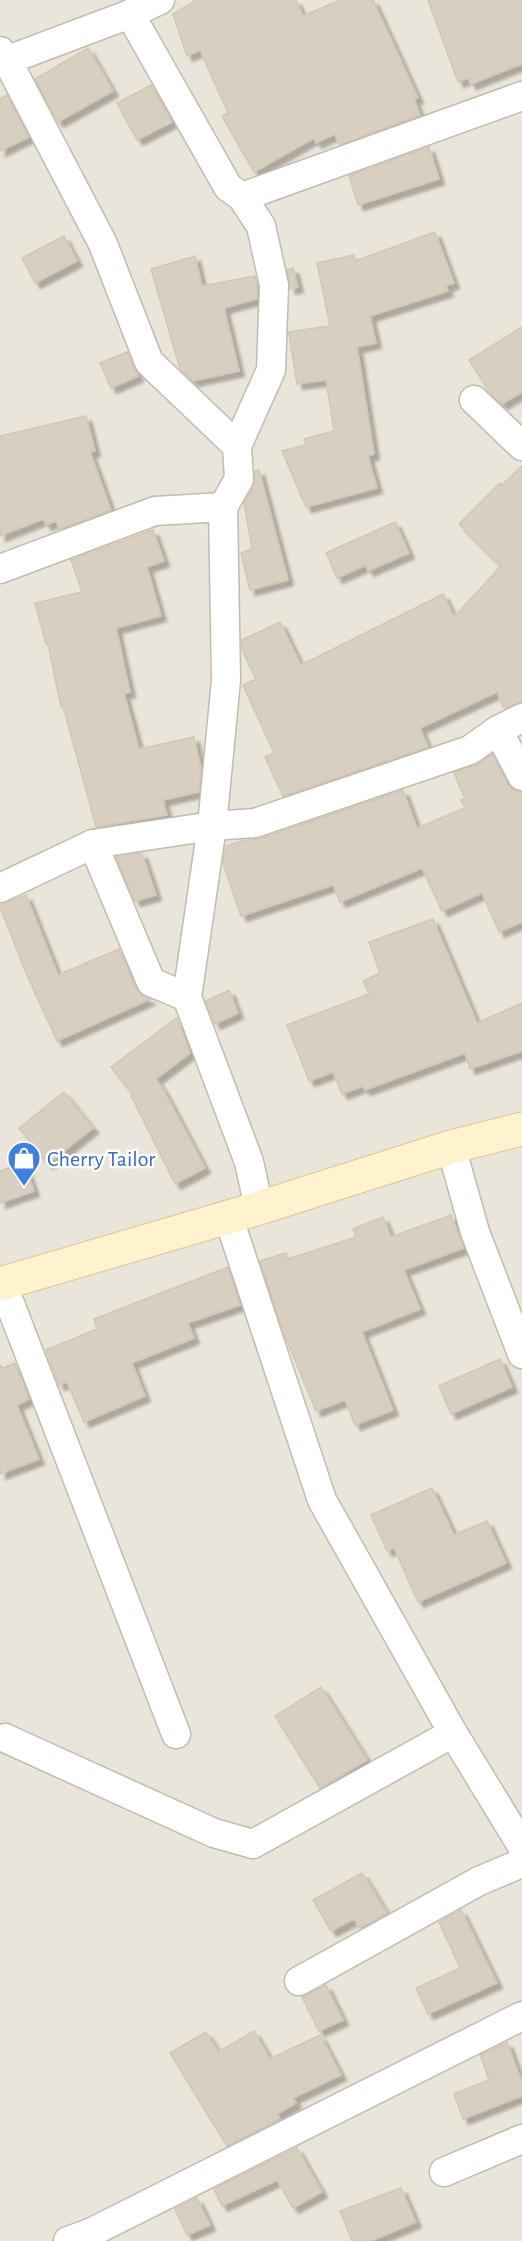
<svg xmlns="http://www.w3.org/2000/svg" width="522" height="2241" font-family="'Alegreya Sans',sans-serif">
  <defs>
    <filter id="shadow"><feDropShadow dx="5.5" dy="5.5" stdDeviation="1.5" flood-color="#0004"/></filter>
  </defs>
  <rect width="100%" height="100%" fill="#f6f3ec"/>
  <rect fill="#eae5da" x="0" y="0" width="522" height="2241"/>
  <g fill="#d8cfc1" stroke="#d3c7b4" stroke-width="1.5" filter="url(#shadow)">
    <polygon points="196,0 296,0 303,16 340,0 373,0 418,98 414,99 420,115 339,145 335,134 316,143 314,138 254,172 222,116 228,113 200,50 187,56 173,14"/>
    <polygon points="428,0 522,0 522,64 471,84 468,78 458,82"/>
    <polygon points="88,48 113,91 58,122 35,79"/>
    <polygon points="151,85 172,122 137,140 117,103"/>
    <polygon points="7,95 29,137 0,151 0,99"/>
    <polygon points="429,147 439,179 358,205 349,176"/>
    <polygon points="435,232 454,283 446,286 448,291 370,316 376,343 357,347 374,454 368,456 377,488 306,507 282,451 306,445 304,439 334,431 326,380 297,384 289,334 289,332 330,326 317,263 354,255 355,261"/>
    <polygon points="64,236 77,261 35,283 22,258"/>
    <polygon points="195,256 202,286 255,276 257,287 257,299 224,308 239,371 193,381 180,369 151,269"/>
    <polygon points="293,268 298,287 290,289 287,269"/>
    <polygon points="522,327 522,392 502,404 488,390 469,360"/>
    <polygon points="127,352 138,376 111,388 100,363"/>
    <polygon points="86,416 95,451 90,452 111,510 59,529 56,521 46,525 43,519 0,536 0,436"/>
    <polygon points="522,466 522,702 504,708 497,692 420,728 428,747 283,796 265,757 274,753 243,685 256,679 242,650 242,640 280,622 301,665 443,594 454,617 501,566 459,524 500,483 502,485"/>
    <polygon points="259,470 288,580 250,590 241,553 252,549 244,503 254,487 255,471"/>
    <polygon points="395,522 409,553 368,571 366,565 337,578 326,553"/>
    <polygon points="153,530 164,561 147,567 161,616 116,628 130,692 124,693 139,749 194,737 201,769 199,792 163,800 167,815 96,827 63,706 61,707 48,644 46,644 35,603 82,592 71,560"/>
    <polygon points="492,754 508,784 514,790 522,792 522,922 499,932 482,893 442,911 422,868 340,902 333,885 241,916 223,863 226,846 241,841 260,839 403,790 417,828 465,808 461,800 465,799 454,773 476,765"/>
    <polygon points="142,853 156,895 135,901 116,857"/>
    <polygon points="26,895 58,975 119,949 136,988 144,997 150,999 57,1041 26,973 0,907 0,905"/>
    <polygon points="433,919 477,1023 522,1003 522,1051 470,1069 465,1053 365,1090 363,1086 342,1094 333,1072 309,1081 287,1025 369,994 363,981 380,973 369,942"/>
    <polygon points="229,990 238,1013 215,1024 206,1001"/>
    <polygon points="177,1018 190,1053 156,1079 164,1091 205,1168 175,1184 131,1096 133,1095 111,1067"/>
    <polygon points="64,1092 93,1128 48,1164 19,1128"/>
    <polygon points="24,1163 34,1191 0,1203 0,1171"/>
    <polygon points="451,1215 464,1248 404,1270 420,1309 362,1332 393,1410 355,1425 345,1400 316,1411 283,1331 260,1261 286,1253 288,1259 356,1237 353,1229 383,1217 391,1237"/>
    <polygon points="228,1267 240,1305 188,1323 194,1338 132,1363 145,1396 84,1422 67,1382 59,1385 46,1350 97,1329 94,1319"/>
    <polygon points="500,1359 512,1387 451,1414 439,1386"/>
    <polygon points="15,1363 29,1399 17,1405 39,1459 0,1474 0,1365 3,1368"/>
    <polygon points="432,1488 454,1535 487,1521 506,1563 418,1602 394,1548 387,1551 371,1515"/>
    <polygon points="321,1687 367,1760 320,1788 275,1716"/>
    <polygon points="362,1873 387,1913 360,1928 354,1919 331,1931 313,1900"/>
    <polygon points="461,1910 497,1983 428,2014 416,1988 460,1968 439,1922"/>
    <polygon points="326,1985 343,2020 319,2031 302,1997"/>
    <polygon points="254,2031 270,2059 320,2035 341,2075 293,2098 296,2103 277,2114 280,2119 227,2146 170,2053 206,2032 218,2052"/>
    <polygon points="507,2042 522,2083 522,2096 463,2119 454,2094 489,2080 480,2055"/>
    <polygon points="297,2148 322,2192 293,2208 277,2180 222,2206 214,2189"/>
    <polygon points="401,2188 416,2222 371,2241 352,2241 340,2211"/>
    <polygon points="197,2198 210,2225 187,2235 175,2209"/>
  </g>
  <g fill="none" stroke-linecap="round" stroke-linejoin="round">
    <defs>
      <g id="street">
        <polyline points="130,14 228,187 242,197 261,226 274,285 271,370 237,446 239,479 223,507 226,680 212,826 187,997 249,1162 259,1208"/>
        <polyline points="0,51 8,62 103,244 149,362 237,446"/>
        <polyline points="0,63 130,14 160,0"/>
        <polyline points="242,197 522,96"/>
        <polyline points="474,400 522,446"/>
        <polyline points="0,569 155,511 223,507"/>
        <polyline points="498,730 522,776"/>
        <polyline points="93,844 151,982 187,997"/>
        <polyline points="0,888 93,844 212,826 255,823 470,750 498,730 522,718"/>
        <polyline points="451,1147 475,1232 522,1354"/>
        <polyline points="228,1216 322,1500 453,1733 522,1846"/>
        <polyline points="2,1283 176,1734"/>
        <polyline points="5,1738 214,1833 253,1844 453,1733"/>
        <polyline points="299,1981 479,1881 522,1863"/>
        <polyline points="444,2172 522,2139"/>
        <polyline points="68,2241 90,2233 522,2016"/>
      </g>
      <polyline id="secondary" points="0,1284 259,1208 451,1147 522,1129"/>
    </defs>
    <use href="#street" stroke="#c2bbae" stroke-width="31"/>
    <use href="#secondary" stroke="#d6c79b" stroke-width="35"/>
    <use href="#street" stroke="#fff" stroke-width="28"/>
    <use href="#secondary" stroke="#fff3cd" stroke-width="33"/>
  </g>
  <defs>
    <symbol id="shop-pin" viewBox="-11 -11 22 30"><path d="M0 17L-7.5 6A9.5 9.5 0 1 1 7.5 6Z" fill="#3f7fe0" stroke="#fff"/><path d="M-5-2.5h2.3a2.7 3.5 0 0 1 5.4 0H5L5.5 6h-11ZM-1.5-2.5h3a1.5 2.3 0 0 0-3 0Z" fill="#fff"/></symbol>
  </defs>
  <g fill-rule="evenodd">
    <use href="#shop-pin" x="5" y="1139" width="38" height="52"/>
  </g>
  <g text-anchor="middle" stroke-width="5" stroke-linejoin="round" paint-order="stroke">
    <g font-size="22" fill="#366cbe" stroke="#fff" text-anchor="start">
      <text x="47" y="1166">Cherry Tailor</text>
    </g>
  </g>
</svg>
